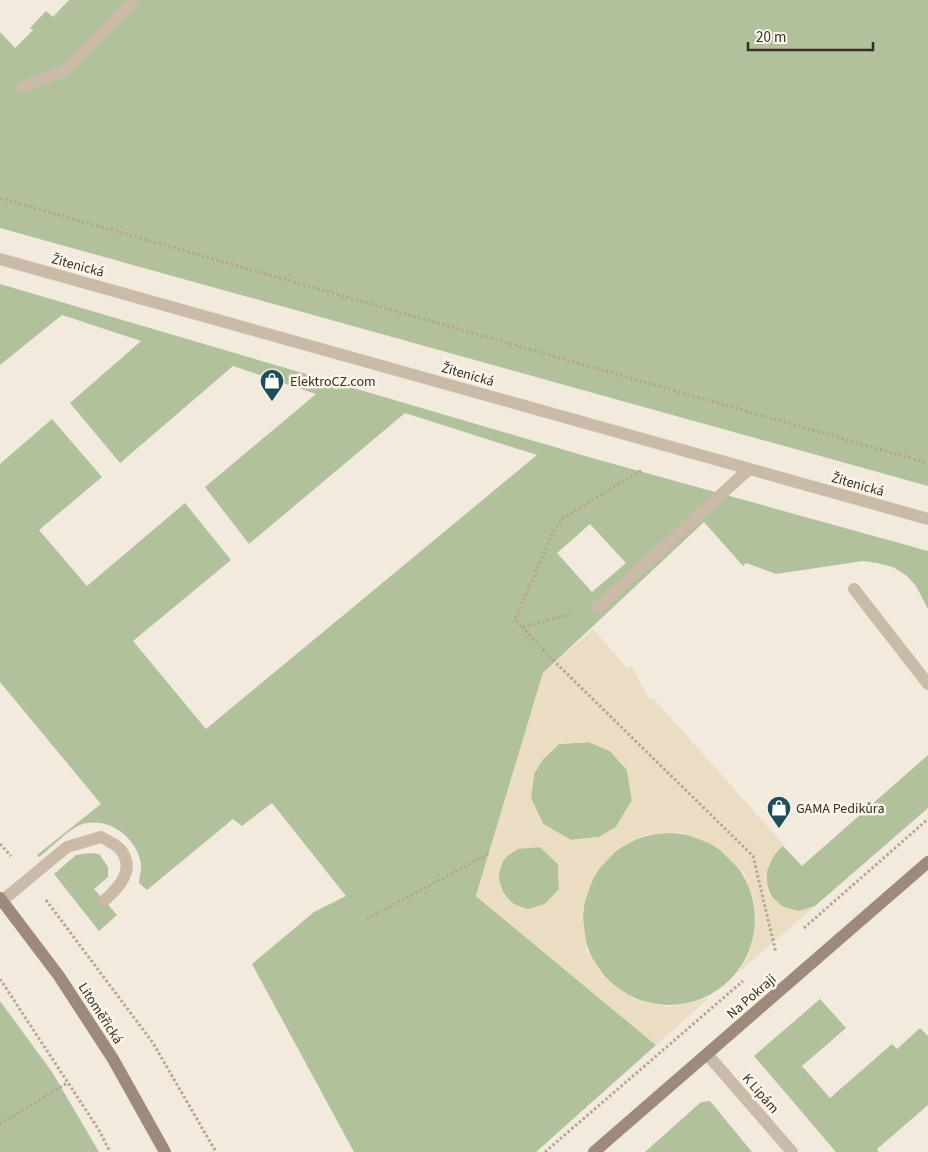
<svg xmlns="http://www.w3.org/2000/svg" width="928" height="1152" font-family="'Source Sans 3',sans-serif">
  <rect width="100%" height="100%" fill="#f2eadd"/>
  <g fill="#b1c19c" fill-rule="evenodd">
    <polygon points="69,0 928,0 928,486 0,228 0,32 15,48 33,30 30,28 46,11 53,17"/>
    <path d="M0,284L592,458L928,551V609L916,586L907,576L893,567L877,563L863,561L776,574L746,563L743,566L704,522L543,673L476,896L656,1045L536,1152H354L252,964L314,912L346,896L272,803L242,826L233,819L147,890L139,883C139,877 142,869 141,864C137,837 107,815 80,825C68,830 50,849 39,857L37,855L101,804L0,682V464L52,419L102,477L39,530L87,586L185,503L231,560L133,641L206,729L537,455L405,413L249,544L205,487L316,394L233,366L120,463L70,403L141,341L62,315L0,365ZM590,524L626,563L592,592L557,553Z"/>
    <polygon points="589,742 610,751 627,770 632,800 616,827 599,837 571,840 543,824 531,798 534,774 543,759 559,744"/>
    <path d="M928,755V808L815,906C776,928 747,874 783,846L802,866Z"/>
    <circle cx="669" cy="919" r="86"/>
    <path d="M540,847L558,864L559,889C555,893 551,900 546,903C513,928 476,869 517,849C523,846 533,848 540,847Z"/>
    <polygon points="90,853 99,854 108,867 108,877 94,889 117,915 99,931 54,874 76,855"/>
    <polygon points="820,999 846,1028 802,1066 830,1098 892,1044 897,1049 920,1028 928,1036 928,1105 877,1149 879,1152 836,1152 754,1056"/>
    <polygon points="0,1001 52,1072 99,1152 0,1152"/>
    <polygon points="710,1101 752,1152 645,1152 701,1102"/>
  </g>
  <path fill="#eaddc4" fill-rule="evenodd" d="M593,629L627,668L631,665L649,699L653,698L784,845L775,852L767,871V888L770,895L782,906L790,909L799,911L815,906L738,973L747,958L754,936L756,914L750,888L744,874L716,846L681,832L644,835L618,849L595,873L582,910L587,950L607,980L634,999L670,1007L709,998L656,1045L476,896L543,673ZM589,742L610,751L627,770L632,800L616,827L599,837L571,840L543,824L531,798L534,774L543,759L559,744ZM540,847L558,864L559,889L545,904L528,909L513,904L504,895L498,877L504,858L518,849Z"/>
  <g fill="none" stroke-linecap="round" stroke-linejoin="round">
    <g stroke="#b6a592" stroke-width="3" stroke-dasharray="2.5 2.5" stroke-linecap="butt">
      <polyline points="0,198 928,463"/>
      <polyline points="569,615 522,627 515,619 555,528 563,518 642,470"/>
      <polyline points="522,627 555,662 753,856 776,953"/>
      <polyline points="0,844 11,856"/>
      <polyline points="46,900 153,1043 216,1152"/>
      <polyline points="367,919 490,853"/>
      <polyline points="804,928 928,819"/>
      <polyline points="0,979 99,1130 110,1152"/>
      <polyline points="0,1124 67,1083"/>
      <polyline points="545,1152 743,981"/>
    </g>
    <g stroke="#cabba8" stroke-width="12">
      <polyline points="22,87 66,70 134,0"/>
      <polyline points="854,589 928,684"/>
      <polyline points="597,608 749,469"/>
      <path d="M2,901L67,847L101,837C107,840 117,845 121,850C136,871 118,888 104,901"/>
    </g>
    <g stroke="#cabba8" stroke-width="12">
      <polyline points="0,259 928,519"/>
      <polyline points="707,1054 792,1152"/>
    </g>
    <g stroke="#9e8a7a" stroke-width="12">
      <polyline points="0,898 59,976 113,1059 165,1152"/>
      <polyline points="594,1152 928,862"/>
    </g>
  </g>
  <defs>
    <symbol id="shop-pin" viewBox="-11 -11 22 30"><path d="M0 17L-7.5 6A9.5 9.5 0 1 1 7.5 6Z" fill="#1e4f59" stroke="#faf4e9"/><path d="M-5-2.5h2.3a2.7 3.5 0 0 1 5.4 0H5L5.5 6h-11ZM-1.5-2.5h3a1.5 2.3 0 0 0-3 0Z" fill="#fff"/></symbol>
  </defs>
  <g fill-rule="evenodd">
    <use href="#shop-pin" x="258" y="367" width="28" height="38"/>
    <use href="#shop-pin" x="765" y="794" width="28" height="38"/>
  </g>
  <g text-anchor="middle" stroke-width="5" stroke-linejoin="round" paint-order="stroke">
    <g font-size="14" fill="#372f28" stroke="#faf4e9">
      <text transform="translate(78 265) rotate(15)" y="5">Žitenická</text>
      <text transform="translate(468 374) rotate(16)" y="5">Žitenická</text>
      <text transform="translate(858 484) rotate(16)" y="5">Žitenická</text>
      <text transform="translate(751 996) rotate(-41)" y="5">Na Pokraji</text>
      <text transform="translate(101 1013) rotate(57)" y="5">Litoměřická</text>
      <text transform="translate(761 1093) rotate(49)" y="5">K Lipám</text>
    </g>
    <g font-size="14" fill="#372f28" stroke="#faf4e9" text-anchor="start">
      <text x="290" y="386">ElektroCZ.com</text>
      <text x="796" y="813">GAMA Pedikůra</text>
    </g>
  </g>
  <path d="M748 42v8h125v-8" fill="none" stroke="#372f28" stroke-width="2.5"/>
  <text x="756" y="42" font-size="15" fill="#372f28" stroke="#faf4e9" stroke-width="4" paint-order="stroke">20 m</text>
</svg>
